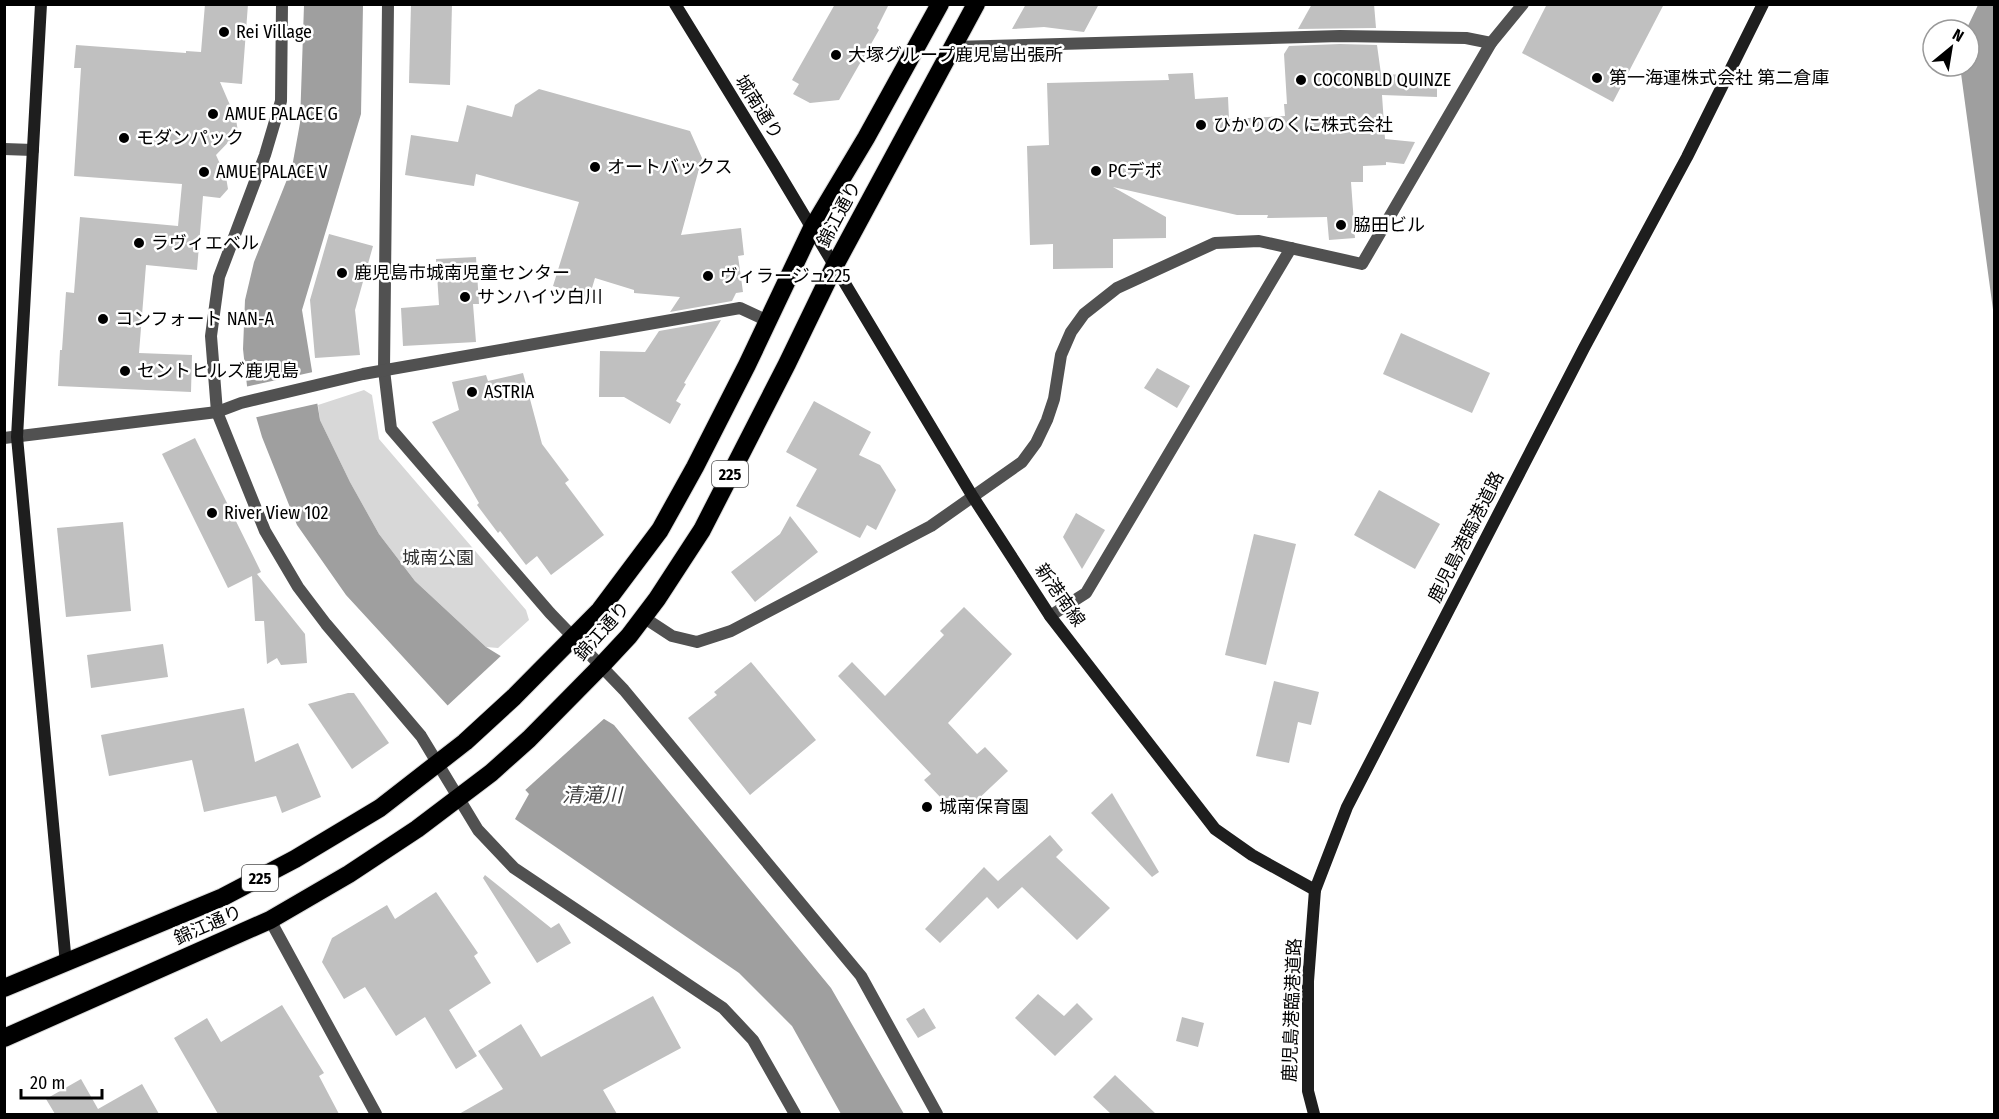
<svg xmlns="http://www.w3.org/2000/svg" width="1999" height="1119" font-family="'Fira Sans Condensed','Noto Sans JP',sans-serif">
  <rect width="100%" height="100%" fill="#fff"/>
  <polygon fill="#d8d8d8" points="364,390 372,395 379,439 526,610 529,620 498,648 486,647 415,581 379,534 350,482 320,420 318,405"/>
  <g fill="#9f9f9f">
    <polygon points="304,5 363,5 361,114 302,310 320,420 350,482 379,534 415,581 486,647 614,725 831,988 904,1114 841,1114 792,1026 739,973 515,819 529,794 346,595 297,525 262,437 247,386 243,349 245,300 254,262 292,167 300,123"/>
    <polygon points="1978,5 1994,5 1994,317 1960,66 1969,66 1969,30 1966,30"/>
  </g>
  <g fill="#fff">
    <polygon points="313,372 320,403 253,418 245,387"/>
    <polygon points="503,654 606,717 523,792 446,707"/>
  </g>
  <g fill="#c0c0c0">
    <polygon points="205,4 248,4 242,84 220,82 236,119 238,132 216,155 226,177 228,189 220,198 203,196 197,270 146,265 139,353 192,355 191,392 58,386 60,350 62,350 66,292 74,293 80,217 178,226 182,184 74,176 81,68 74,68 76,45 186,53 186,51 201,52"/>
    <polygon points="411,4 452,4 450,85 409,83"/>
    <polygon points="835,4 889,4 877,28 879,30 839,100 810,103 793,94 799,84 792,80"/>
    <polygon points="1026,4 1099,4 1084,32 1044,27 1012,29"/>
    <polygon points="1312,4 1374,4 1376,28 1298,29"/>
    <polygon points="1547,4 1664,4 1613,102 1522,53"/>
    <polygon points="1340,44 1377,45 1381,74 1437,76 1437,97 1382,95 1385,139 1415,142 1404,164 1386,162 1386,165 1363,166 1363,182 1351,182 1355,238 1329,240 1327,217 1267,218 1268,215 1237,215 1113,187 1166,217 1166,238 1113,239 1113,268 1053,269 1053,244 1030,245 1027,146 1049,145 1047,83 1169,80 1168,74 1193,73 1195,99 1228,97 1229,119 1285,116 1284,104 1287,104 1284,54 1289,46"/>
    <polygon points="539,89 690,131 702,158 681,235 741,228 744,255 738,256 743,292 736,293 732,301 670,312 680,297 634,293 634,290 595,278 589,298 553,286 579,202 476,174 474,186 405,175 411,135 458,142 467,105 512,117 515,105"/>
    <polygon points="329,234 373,246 355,310 360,355 315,358 310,300"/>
    <polygon points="476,257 479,304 473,304 476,342 403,346 401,308 439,305 436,259"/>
    <polygon points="721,320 684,383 686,384 676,401 681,404 670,424 624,397 599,397 600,351 645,352 659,331"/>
    <polygon points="1401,333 1490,373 1472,413 1383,374"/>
    <polygon points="1157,368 1190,386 1177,408 1144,388"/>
    <polygon points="523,373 542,444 569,480 565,483 604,535 551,575 537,556 526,565 500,531 498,533 477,505 479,503 432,422 459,410 452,382 486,375 488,381"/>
    <polygon points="814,401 871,432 859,455 880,465 896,490 876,530 867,525 860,538 796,506 817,469 786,452"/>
    <polygon points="195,438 261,572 257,574 305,634 307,663 281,665 277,658 267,664 264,621 255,621 252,576 228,588 162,454"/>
    <polygon points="1379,490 1440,524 1415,569 1354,535"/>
    <polygon points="1076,513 1105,530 1082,569 1063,537"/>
    <polygon points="790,516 818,552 755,602 731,572 780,534"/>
    <polygon points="123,522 131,611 66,617 57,528"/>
    <polygon points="1254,534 1296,544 1266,665 1225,655"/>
    <polygon points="964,607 1012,654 948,723 977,754 985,747 1008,771 959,817 924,780 931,774 838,676 852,662 885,696 944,635 940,631"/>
    <polygon points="163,644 168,677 91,688 87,655"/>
    <polygon points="751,662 816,740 750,795 688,718 717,695 714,692"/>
    <polygon points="1274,681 1319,692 1311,725 1298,722 1289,763 1256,756"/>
    <polygon points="348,693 354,693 389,743 352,769 308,704"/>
    <polygon points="244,708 255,762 298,743 321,797 282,813 276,796 204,812 192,760 109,776 101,735"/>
    <polygon points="1112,793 1159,872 1152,877 1091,813"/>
    <polygon points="1050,835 1063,850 1056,857 1110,908 1077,940 1022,887 998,909 987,897 940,943 925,929 984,867 998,881"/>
    <polygon points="485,875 551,928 559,923 571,943 537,963 483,878"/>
    <polygon points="436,892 478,953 474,956 491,983 449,1010 477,1056 456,1069 425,1017 396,1036 365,987 344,999 322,962 332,938 387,905 395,919"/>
    <polygon points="1038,994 1064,1016 1077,1003 1093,1019 1055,1056 1015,1018"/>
    <polygon points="653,996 681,1048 603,1090 617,1114 459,1114 503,1089 478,1051 521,1024 541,1057"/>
    <polygon points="282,1005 324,1073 319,1076 339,1114 218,1114 174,1038 207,1018 221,1042"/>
    <polygon points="924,1008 936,1028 918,1038 906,1019"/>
    <polygon points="1182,1017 1204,1023 1198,1047 1176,1041"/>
    <polygon points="1115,1075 1156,1114 1111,1114 1093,1097"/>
    <polygon points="81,1079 98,1109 142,1084 159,1114 55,1114 46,1099"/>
  </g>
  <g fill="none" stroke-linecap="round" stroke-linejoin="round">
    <defs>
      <g id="highway">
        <polyline points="4,988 223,897 295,859 380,808 465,742 514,697 600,610 660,530 695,467 747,365 811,230 866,138 940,4"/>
        <polyline points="4,1038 270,920 349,874 417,829 491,773 529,739 601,666 629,636 657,599 702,530 787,364 834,267 976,4"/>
      </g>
    </defs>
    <use href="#highway" stroke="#dbdbdb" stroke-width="20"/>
    <g stroke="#515151" stroke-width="12">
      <polyline points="282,4 281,101 265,155 219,277 211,336 217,412 265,531 298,587 326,624 421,736 478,830 514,868 723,1008 753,1040 795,1114"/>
      <polyline points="388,4 384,370 391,429 550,613 624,690 861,976 937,1114"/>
      <polyline points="953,47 1340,36 1466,38 1491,43"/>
      <polyline points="4,149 33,150"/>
      <polyline points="4,438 217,412 241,403 363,374 740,308 768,321"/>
      <polyline points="1050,616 1086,593 1291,248"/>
      <polyline points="643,617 672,636 697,642 731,631 931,526 1022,462 1036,443 1047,420 1054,399 1061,355 1071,332 1084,314 1117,288 1215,243 1259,241 1362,264 1491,43 1523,4"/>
      <polyline points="270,920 376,1114"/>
    </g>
    <g stroke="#1e1e1e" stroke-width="12">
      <polyline points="41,4 17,437 66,964"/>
      <polyline points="675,4 774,165 973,497 1050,616 1215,829 1252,855 1315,890"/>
      <polyline points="1314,1114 1308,1091 1308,981 1315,890 1347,807 1584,348 1687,157 1763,4"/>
    </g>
    <use href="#highway" stroke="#000" stroke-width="18"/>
  </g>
  <g fill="#000" stroke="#fff" stroke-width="2">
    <circle cx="224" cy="32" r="6"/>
    <circle cx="836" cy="55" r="6"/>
    <circle cx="1597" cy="78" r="6"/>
    <circle cx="1301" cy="80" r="6"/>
    <circle cx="213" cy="114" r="6"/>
    <circle cx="1201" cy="125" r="6"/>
    <circle cx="124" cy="138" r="6"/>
    <circle cx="595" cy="167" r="6"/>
    <circle cx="1096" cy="171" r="6"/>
    <circle cx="204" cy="172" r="6"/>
    <circle cx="1341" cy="225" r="6"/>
    <circle cx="139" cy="243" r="6"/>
    <circle cx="342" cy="273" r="6"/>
    <circle cx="708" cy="276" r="6"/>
    <circle cx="465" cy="297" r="6"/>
    <circle cx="103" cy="319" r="6"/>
    <circle cx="125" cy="371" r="6"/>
    <circle cx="472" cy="392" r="6"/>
    <circle cx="212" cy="513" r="6"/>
    <circle cx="927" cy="807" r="6"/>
  </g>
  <g text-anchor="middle" stroke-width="5" stroke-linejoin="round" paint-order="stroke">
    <g fill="#fff" stroke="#4c4c4c" stroke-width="1.5">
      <rect x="712" y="461" width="36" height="26" rx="4.5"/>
      <rect x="242" y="865" width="36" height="26" rx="4.5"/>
    </g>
    <g font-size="16" font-weight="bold" fill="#000">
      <text x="730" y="480">225</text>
      <text x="260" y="884">225</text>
    </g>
    <g font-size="18" fill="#000" stroke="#fff" text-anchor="start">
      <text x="236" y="38">Rei Village</text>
      <text x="848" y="61">大塚グループ鹿児島出張所</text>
      <text x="1609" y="84">第一海運株式会社 第二倉庫</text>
      <text x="1313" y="86">COCONBLD QUINZE</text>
      <text x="225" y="120">AMUE PALACE G</text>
      <text x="1213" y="131">ひかりのくに株式会社</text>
      <text x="136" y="144">モダンパック</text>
      <text x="607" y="173">オートバックス</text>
      <text x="1108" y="177">PCデポ</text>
      <text x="216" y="178">AMUE PALACE V</text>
      <text x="1353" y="231">脇田ビル</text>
      <text x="151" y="249">ラヴィエベル</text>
      <text x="354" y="279">鹿児島市城南児童センター</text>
      <text x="720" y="282">ヴィラージュ225</text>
      <text x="477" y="303">サンハイツ白川</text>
      <text x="115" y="325">コンフォート NAN-A</text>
      <text x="137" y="377">セントヒルズ鹿児島</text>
      <text x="484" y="398">ASTRIA</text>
      <text x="224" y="519">River View 102</text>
      <text x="939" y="813">城南保育園</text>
    </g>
    <g font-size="18" fill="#000" stroke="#fff">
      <text transform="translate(759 107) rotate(58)" y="6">城南通り</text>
      <text transform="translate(839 214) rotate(-62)" y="6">錦江通り</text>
      <text transform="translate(1466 537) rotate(-63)" y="6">鹿児島港臨港道路</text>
      <text transform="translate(1060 595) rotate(55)" y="6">新港南線</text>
      <text transform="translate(602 631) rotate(-48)" y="6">錦江通り</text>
      <text transform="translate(208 925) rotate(-24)" y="6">錦江通り</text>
      <text transform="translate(1292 1010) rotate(-88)" y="6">鹿児島港臨港道路</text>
    </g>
    <g font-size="18" fill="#2f2f2f" stroke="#fff">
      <text x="438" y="564">城南公園</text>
    </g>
    <g font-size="20" font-style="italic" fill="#404040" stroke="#fff">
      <text x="592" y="802">清滝川</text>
    </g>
  </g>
  <rect width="1999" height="1119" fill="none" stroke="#000000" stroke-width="12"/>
  <g transform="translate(1951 48) rotate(30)"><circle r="28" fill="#ffffff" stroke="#999999" stroke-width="1.5"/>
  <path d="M0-4.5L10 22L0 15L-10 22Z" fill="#000000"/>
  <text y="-9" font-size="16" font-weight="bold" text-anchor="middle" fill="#000000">N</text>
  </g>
  <path d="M21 1089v9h81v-9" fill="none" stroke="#000000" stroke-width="3"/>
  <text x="30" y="1089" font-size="18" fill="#000000" stroke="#ffffff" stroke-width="4.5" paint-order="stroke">20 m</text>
</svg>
